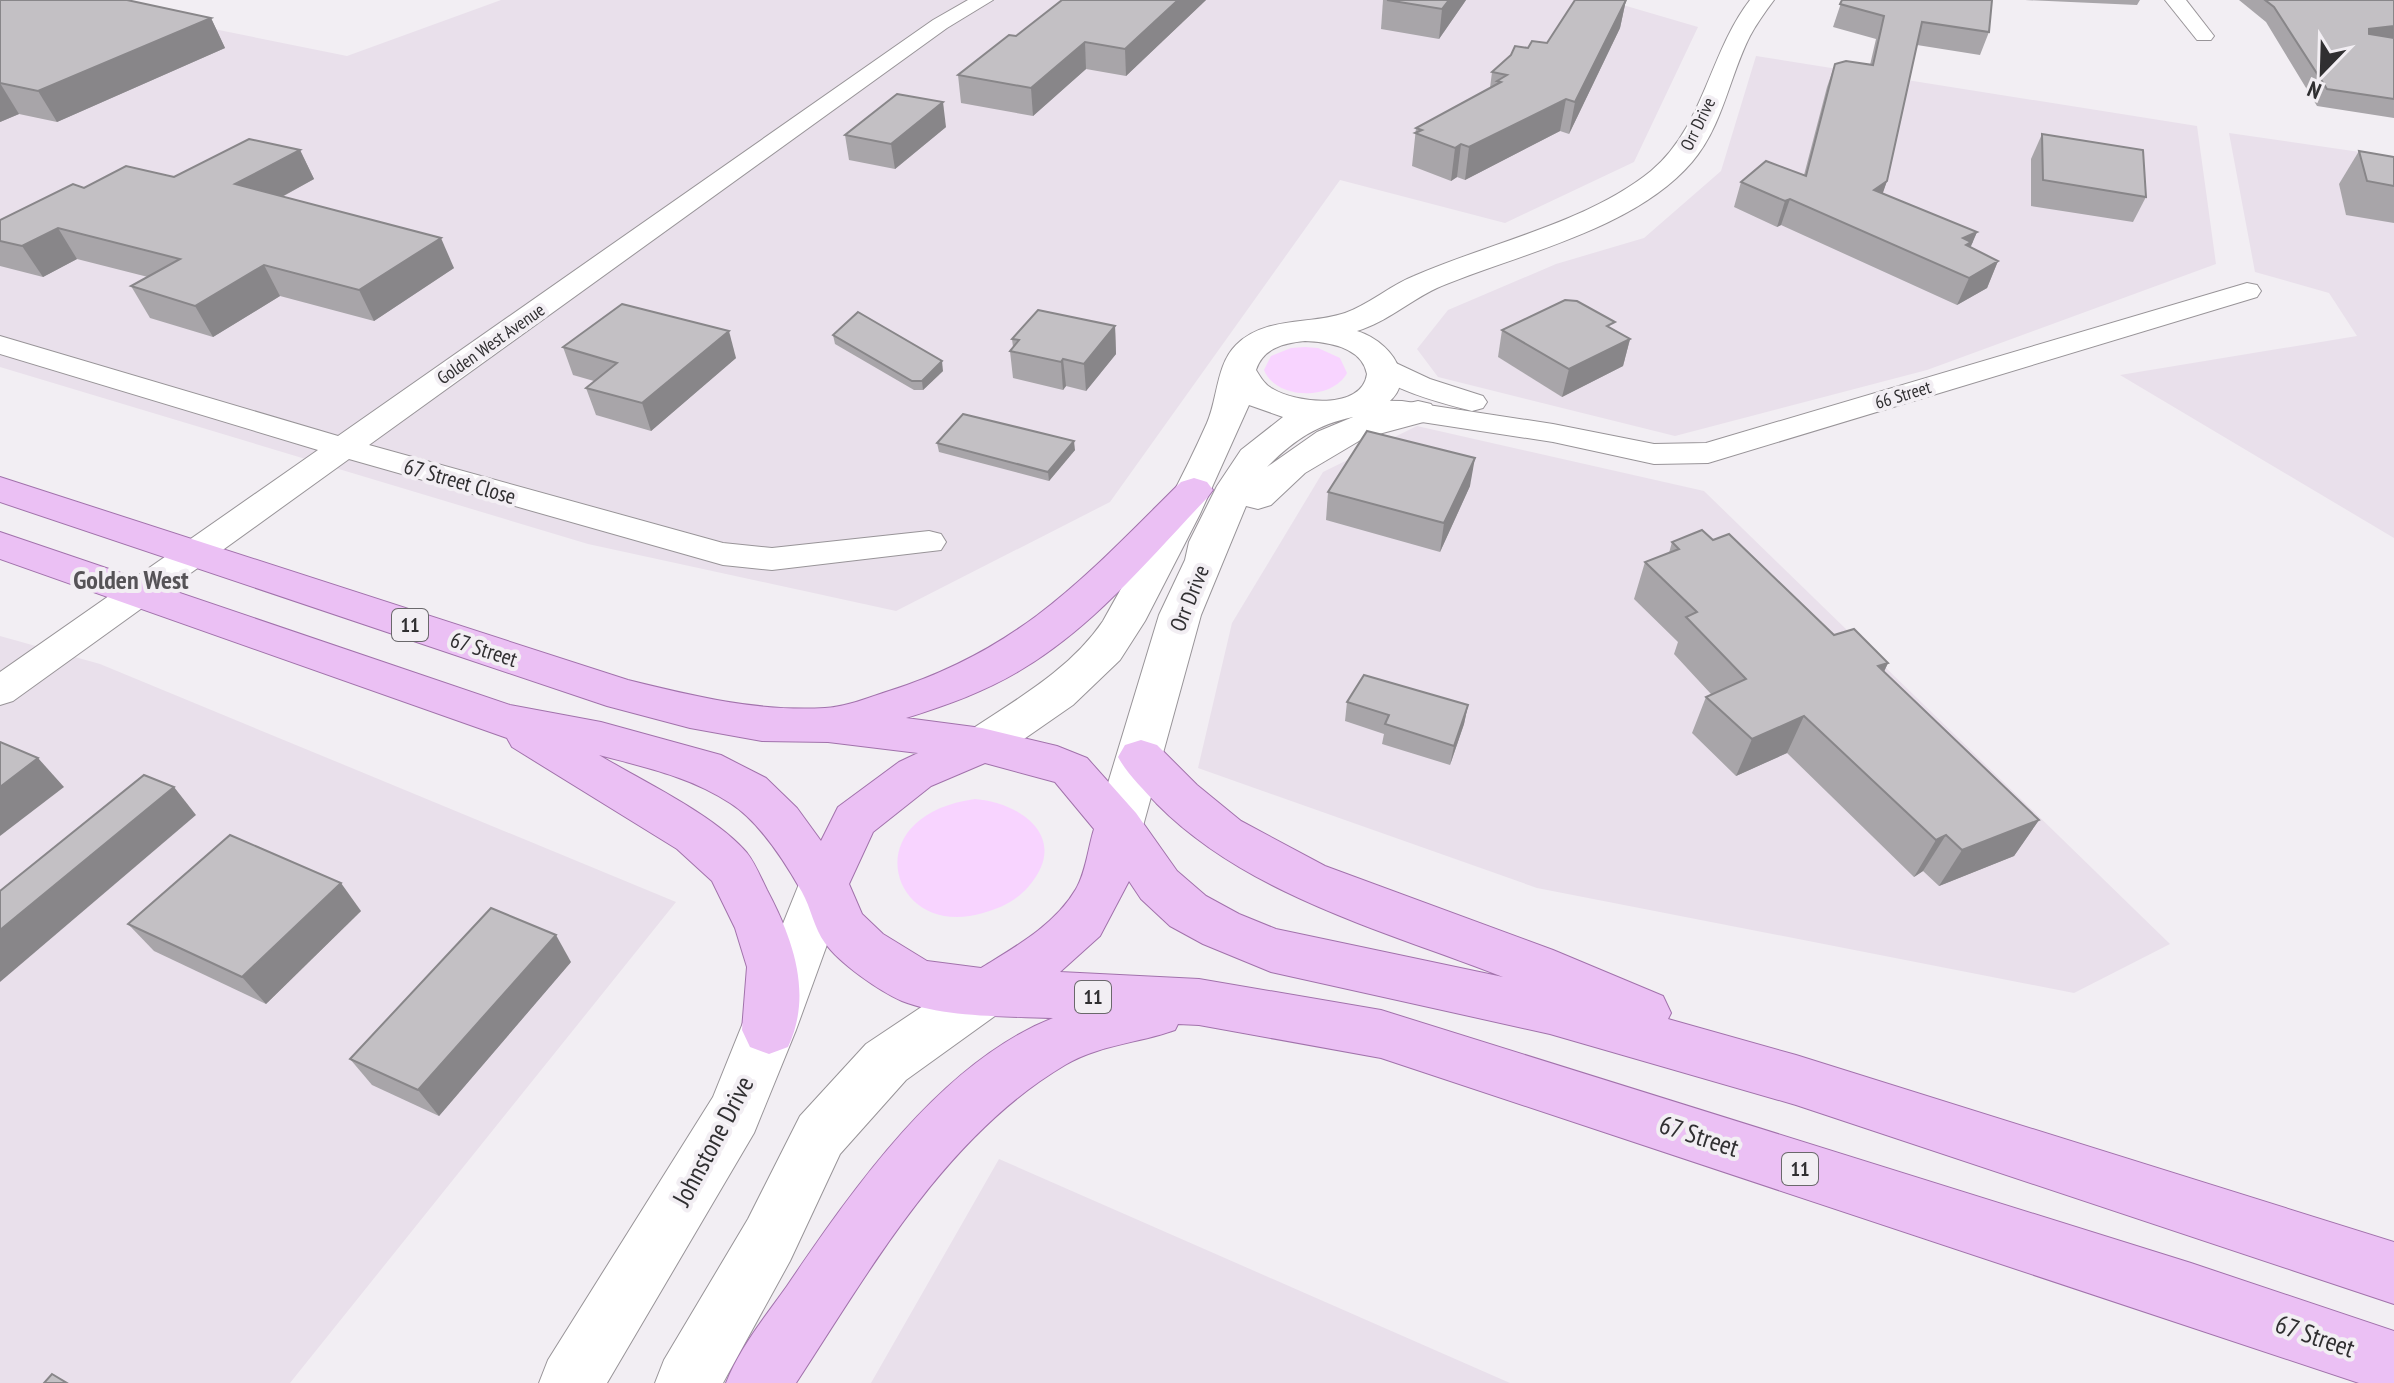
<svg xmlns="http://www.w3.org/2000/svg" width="2394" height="1383" font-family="'PT Sans Narrow',sans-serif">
  <rect width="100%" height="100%" fill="#f2eef3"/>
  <g fill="#e9e0eb">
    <polygon points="0,0 70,0 347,56 501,0 1606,0 1698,27 1634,162 1505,223 1340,180 1110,502 896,611 588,544 0,367"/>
    <polygon points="1756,56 2197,126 2216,264 1927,370 1675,436 1438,377 1417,349 1448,310 1556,264 1644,238 1721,171"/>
    <polygon points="2229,133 2394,157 2394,538 2120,375 2357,336 2329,293 2255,272"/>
    <polygon points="1417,426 1704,491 2170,944 2074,993 1537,888 1198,768 1232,623 1323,472"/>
    <polygon points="0,636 100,664 676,902 290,1383 0,1383"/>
    <polygon points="999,1159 1510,1383 871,1383"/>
  </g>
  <g fill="#f8d4ff">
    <path d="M1305,347L1318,348L1340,358L1347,373C1332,401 1276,400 1264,370L1271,356L1291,348Z"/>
    <path d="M975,799C1022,803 1070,838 1029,886C1016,901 1001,908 983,913C891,941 852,816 975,799Z"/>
  </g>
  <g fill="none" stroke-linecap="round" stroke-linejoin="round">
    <defs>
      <g id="minor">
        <polygon points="968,0 993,0 947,28 369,445 723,543 772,548 929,531 941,534 946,542 941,550 772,570 723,565 349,459 13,701 0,705 0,672 318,450 0,354 0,336 338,436 933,20"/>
        <polygon points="2165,0 2186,0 2214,36 2211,40 2197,40"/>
        <polygon points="2247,283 2257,285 2261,291 2257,297 1708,463 1654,464 1553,442 1402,419 1329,415 1325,409 1329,403 1340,400 1402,401 1553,424 1654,444 1706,443"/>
        <path d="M1383,357L1430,379L1483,396L1487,402L1483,408L1472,411C1445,404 1384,389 1368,366L1373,360Z"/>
      </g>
      <path id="tertiary" d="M1750,0H1774C1765,12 1757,23 1750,36C1729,77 1723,126 1692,162C1634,230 1517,254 1437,288C1409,301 1387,322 1357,331C1398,344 1424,393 1370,412L1418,401L1431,404L1436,412L1431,420L1364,438L1305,473L1271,505L1258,509L1246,506L1201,615L1143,826L1136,839L1119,845L1102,839L1095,826L1159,615L1185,560L1189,542L1217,486L1241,450L1283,417L1249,405L1200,514L1145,621L1120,660L1073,705L998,757L982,762L966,757L959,745L966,733C1015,700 1069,671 1103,621C1139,556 1177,491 1207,423C1218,398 1216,365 1236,345C1264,316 1310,325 1345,313C1370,304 1389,286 1414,276C1489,243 1587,223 1651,171C1704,127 1709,53 1750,0ZM1305,341C1328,342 1362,347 1367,374C1362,411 1296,403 1273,389C1265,385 1261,378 1256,370C1263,348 1284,343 1305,341ZM1353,417L1317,432L1267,467C1294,440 1316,425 1353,417Z"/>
      <g id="secondary">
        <polygon points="824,864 842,870 849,884 796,1030 754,1133 607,1383 539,1383 548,1360 713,1097 799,884 806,870"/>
        <polygon points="987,969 1006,976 1014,992 1006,1008 906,1080 840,1154 790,1261 723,1383 655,1383 664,1360 748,1219 800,1116 866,1044 968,976"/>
      </g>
      <path id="primary" d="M0,477L628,680C693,696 758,712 825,708C846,707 870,697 889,691C1022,649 1086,576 1181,482L1194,478L1207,482L1213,490L1207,498C1150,558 1095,625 1024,668C987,691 947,705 906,718L982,728L1057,746L1087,758L1136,813L1177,871L1206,896L1239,914L1276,929L1503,977C1385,931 1247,895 1157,804C1143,789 1128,775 1118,757L1125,745L1141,740L1157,745L1197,785L1241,821L1325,866L1553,950L1663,996L1671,1013L1668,1019L1796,1055L2394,1242V1304L1796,1105L1550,1034L1271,972L1203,944L1170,926L1141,899L1129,881L1100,936L1060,972L1199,979L1381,1010L2191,1263L2394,1331V1383H2359L1381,1058L1199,1025L1178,1024L1175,1030C1139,1043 1098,1045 1065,1065C945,1136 870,1270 796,1383H726C740,1347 765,1317 787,1286C853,1189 941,1062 1053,1018C1007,1016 945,1018 902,1001C879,991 839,963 825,943C814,928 811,908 802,892C785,862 760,822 730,803C691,777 644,767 599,755C642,781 715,815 747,853C755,863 761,878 767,890C793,939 813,994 788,1047L769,1054L750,1047L742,1030L747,967L735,928L712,881L677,849L512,747L507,738L0,559V532L510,705L601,722L721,755L766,778L797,808L821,841L838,807L899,762L918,753L828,742L762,741L690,728L607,706L0,502ZM985,763L1055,782L1094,829C1088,848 1086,872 1076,889C1055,925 1015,947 981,968L927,961L883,934L862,914L849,884L873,832L931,786Z"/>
    </defs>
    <use href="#minor" stroke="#989498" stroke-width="2"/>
    <use href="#tertiary" stroke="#989498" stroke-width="2"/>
    <use href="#secondary" stroke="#989498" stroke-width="2"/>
    <use href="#primary" stroke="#a172ab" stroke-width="2"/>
    <use href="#minor" fill="#fff" fill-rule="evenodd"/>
    <use href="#tertiary" fill="#fff" fill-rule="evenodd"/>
    <use href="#secondary" fill="#fff" fill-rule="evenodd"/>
    <use href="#primary" fill="#ebc0f4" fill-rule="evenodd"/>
  </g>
  <g fill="#a8a5a9">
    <polygon points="0,0 211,18 225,48 57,122 19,114 0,122"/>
    <polygon points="1062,0 1206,0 1126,76 1086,69 1033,116 961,103 958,75 1016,36"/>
    <polygon points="1383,0 1466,0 1439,39 1381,29"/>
    <polygon points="1626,0 1620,28 1569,134 1560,131 1465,180 1457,177 1451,181 1412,166 1416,128 1490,88 1492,72 1528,48 1547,43"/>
    <polygon points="1842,0 1989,32 1980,55 1917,45 1887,181 1882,194 1977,232 1970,247 1998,261 1987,288 1957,305 1781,225 1777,227 1734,207 1741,182 1804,175 1827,87 1835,64 1870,65 1876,39 1833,27"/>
    <polygon points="2025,0 2140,0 2137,5"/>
    <polygon points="2239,0 2394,0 2394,118 2317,106 2266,22"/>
    <polygon points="946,127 895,169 849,160 845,135"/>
    <polygon points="2042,134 2146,197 2133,222 2031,206 2031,159"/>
    <polygon points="300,150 314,179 282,197 454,268 374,321 280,296 213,337 150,318 131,286 148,277 77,259 43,277 0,266 0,220 84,188 174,177"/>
    <polygon points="2359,151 2394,157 2394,223 2346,215 2339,184"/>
    <polygon points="1115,326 1116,354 1086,391 1066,386 1063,390 1013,378 1010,351 1013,347 1012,339"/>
    <polygon points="1613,329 1630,339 1623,366 1562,397 1498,357 1502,330"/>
    <polygon points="833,335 943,371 923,390 914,390 835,344"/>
    <polygon points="563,347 736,358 651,431 596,415 586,388 594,381 573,375"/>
    <polygon points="937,443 1075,450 1049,481 939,452"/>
    <polygon points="1470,486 1440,552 1326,520 1328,492"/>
    <polygon points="1713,540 1834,635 1888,663 1884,672 2039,820 2014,856 1939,886 1923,871 1914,877 1787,753 1736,776 1692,733 1706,697 1711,694 1674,654 1678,642 1634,599 1645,562 1669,553 1672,542"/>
    <polygon points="1347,702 1468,705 1464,724 1450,765 1382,744 1384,734 1345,721"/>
    <polygon points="361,911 266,1004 154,951 128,924"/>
    <polygon points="571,962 439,1116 372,1085 350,1059"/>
  </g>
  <g fill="#888689">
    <polygon points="1178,0 1206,0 1126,76 1125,49"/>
    <polygon points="1449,0 1466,0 1439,39 1442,9"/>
    <polygon points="1626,0 1620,28 1569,134 1575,102"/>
    <polygon points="211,18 225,48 57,122 38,91"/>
    <polygon points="2394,26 2394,41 2360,45 2369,29"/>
    <polygon points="1085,42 1086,69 1033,116 1031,88"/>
    <polygon points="0,83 19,114 0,122"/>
    <polygon points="1566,99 1560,131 1465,180 1469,147"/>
    <polygon points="943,102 946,127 895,169 891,144"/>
    <polygon points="1461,144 1457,177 1451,181 1455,148"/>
    <polygon points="300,150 314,179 250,214 235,184"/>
    <polygon points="1887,181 1878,207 1874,190"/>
    <polygon points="1790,199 1781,225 1777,227 1785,201"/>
    <polygon points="58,228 77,259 43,277 22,246"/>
    <polygon points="1977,232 1966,258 1963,238"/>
    <polygon points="441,238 454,268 374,321 359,290"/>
    <polygon points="1998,261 1987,288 1957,305 1969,278"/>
    <polygon points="264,265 280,296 213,337 195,306"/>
    <polygon points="1115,326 1116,354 1086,391 1084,364"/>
    <polygon points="729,331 736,358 651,431 642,403"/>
    <polygon points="1630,339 1623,366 1562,397 1569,369"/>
    <polygon points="1063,359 1066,386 1063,390 1061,362"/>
    <polygon points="942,361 943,371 923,390 922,381"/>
    <polygon points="1074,441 1075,450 1049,481 1048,472"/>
    <polygon points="1475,458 1470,486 1440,552 1444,523"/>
    <polygon points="1888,663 1870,700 1878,666"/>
    <polygon points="1468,705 1464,724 1450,765 1454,746"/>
    <polygon points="1804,716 1787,753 1736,776 1752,739"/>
    <polygon points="38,758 64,787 0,836 0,787"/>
    <polygon points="174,787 196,815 0,982 0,930"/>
    <polygon points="2039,820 2014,856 1939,886 1962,850"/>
    <polygon points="1946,835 1923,871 1914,877 1936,840"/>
    <polygon points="341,883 361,911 266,1004 242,977"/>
    <polygon points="556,935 571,962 439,1116 418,1090"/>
  </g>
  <g fill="#c3c0c4" stroke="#888689" stroke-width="2">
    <polygon points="0,0 127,0 211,18 38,91 0,83"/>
    <polygon points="1062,0 1178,0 1125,49 1085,42 1031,88 958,75 1009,35 1016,36"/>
    <polygon points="1387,0 1449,0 1442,9"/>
    <polygon points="1575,0 1626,0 1575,102 1566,99 1469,147 1461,144 1455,148 1415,133 1422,130 1416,128 1501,82 1497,81 1507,75 1492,72 1511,55 1515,46 1528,48 1532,41 1547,43"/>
    <polygon points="1842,0 1992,0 1989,32 1922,22 1887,181 1874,190 1977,232 1963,238 1971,242 1966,245 1998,261 1969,278 1790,199 1785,201 1741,182 1766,161 1806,176 1835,64 1846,61 1873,65 1884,16 1840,4"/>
    <polygon points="2265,0 2394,0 2394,26 2369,29 2369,34 2394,38 2394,99 2327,89 2274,7"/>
    <polygon points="897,94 943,102 891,144 845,135"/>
    <polygon points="2042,134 2143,150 2146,197 2043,180"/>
    <polygon points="249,139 300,150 235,184 441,238 359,290 264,265 195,306 131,286 180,259 58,228 22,246 0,241 0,220 73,184 84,188 126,166 174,177"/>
    <polygon points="2359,151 2394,157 2394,186 2367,181"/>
    <polygon points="1565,300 1577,301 1615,322 1607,326 1630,339 1569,369 1502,330"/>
    <polygon points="622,304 729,331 642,403 586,388 617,363 563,347"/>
    <polygon points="1038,310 1115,326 1084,364 1063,359 1061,362 1010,351 1019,340 1012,339"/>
    <polygon points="858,312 942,361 922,381 912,381 833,335"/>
    <polygon points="963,414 1074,441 1048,472 937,443"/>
    <polygon points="1367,431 1475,458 1444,523 1328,492"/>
    <polygon points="1702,530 1713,540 1729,534 1834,635 1854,629 1888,663 1878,666 2039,820 1962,850 1946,835 1936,840 1804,716 1752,739 1706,697 1746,679 1686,617 1697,612 1645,562 1679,549 1672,542"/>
    <polygon points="1364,675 1468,705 1454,746 1385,724 1389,715 1347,702"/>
    <polygon points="0,742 38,758 0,787"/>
    <polygon points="144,775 174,787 0,930 0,891"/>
    <polygon points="230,835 341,883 242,977 128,924"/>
    <polygon points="491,908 556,935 418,1090 350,1059"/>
    <polygon points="52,1374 67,1383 44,1383"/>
  </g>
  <g text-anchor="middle" stroke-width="8" stroke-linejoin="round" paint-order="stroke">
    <g font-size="18" fill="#302f31" stroke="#f2eef3">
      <text transform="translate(1698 124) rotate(-64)" y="6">Orr Drive</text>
      <text transform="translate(491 344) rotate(-35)" y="6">Golden West Avenue</text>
      <text transform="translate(1903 395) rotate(-17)" y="6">66 Street</text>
    </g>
    <g fill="#f2eef3" stroke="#6a686b" stroke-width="2">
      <rect x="392" y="609" width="36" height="32" rx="6"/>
      <rect x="1075" y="981" width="36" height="32" rx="6"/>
      <rect x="1782" y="1153" width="36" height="32" rx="6"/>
    </g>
    <g font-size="20" font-weight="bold" fill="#302f31">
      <text x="410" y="632">11</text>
      <text x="1093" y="1004">11</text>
      <text x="1800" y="1176">11</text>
    </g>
    <g font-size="22" fill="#302f31" stroke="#f2eef3">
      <text transform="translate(460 481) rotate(16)" y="8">67 Street Close</text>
      <text transform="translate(1189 598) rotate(-68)" y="8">Orr Drive</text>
      <text transform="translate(484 649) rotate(18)" y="8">67 Street</text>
    </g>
    <g font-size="26" font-weight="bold" fill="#565357" stroke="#f2eef3">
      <text x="131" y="589">Golden West</text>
    </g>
    <g font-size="26" fill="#302f31" stroke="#f2eef3">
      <text transform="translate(1699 1136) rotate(18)" y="9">67 Street</text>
      <text transform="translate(713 1141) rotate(-62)" y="9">Johnstone Drive</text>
      <text transform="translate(2315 1336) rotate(19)" y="9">67 Street</text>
    </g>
  </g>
  <g transform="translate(2322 72) rotate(203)" stroke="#f2eef3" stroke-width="6" paint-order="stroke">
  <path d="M0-6L14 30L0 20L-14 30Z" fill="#302f31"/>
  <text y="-12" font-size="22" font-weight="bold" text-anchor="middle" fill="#302f31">N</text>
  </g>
</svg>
